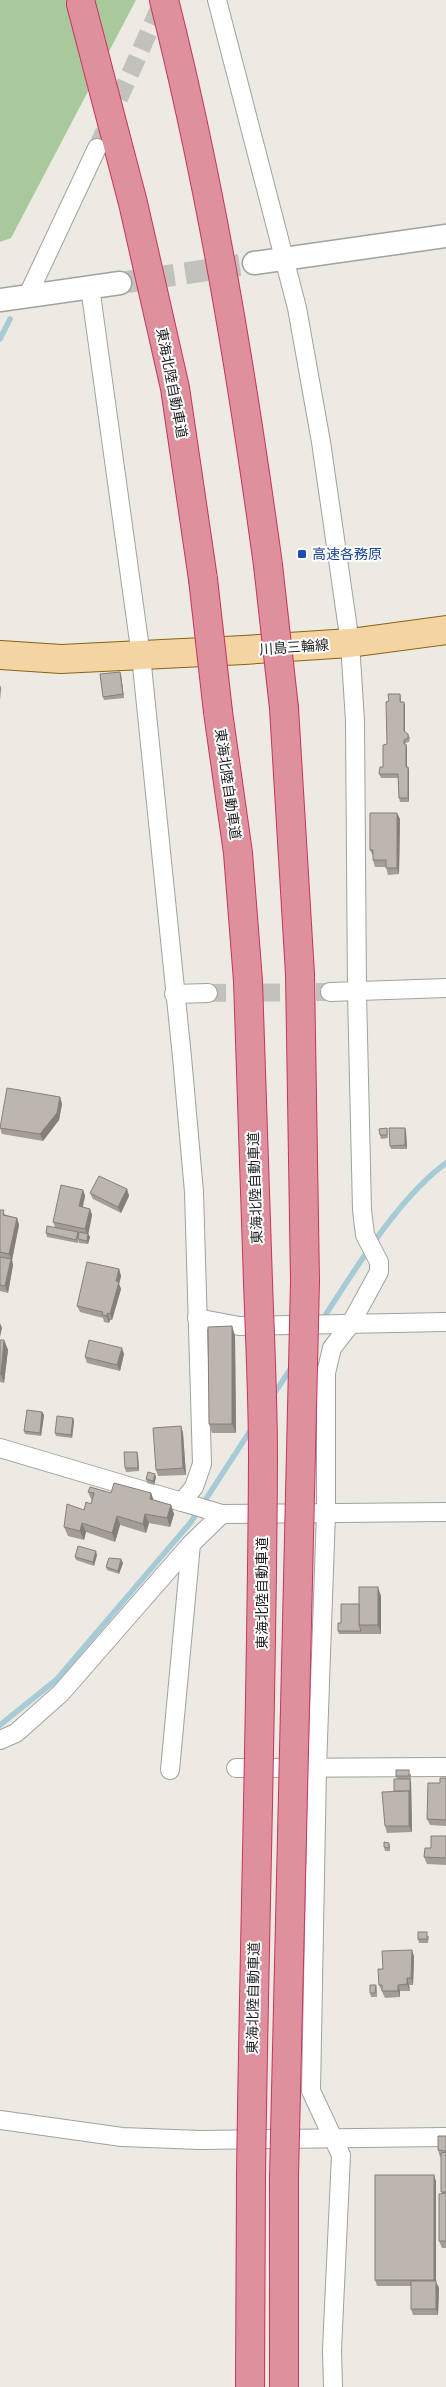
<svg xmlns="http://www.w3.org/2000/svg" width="446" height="2387" font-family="Commissioner,'Noto Sans JP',sans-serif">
  <rect width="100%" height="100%" fill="#edeae3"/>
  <polygon fill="#a7c99b" points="0,0 136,0 11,238 0,242"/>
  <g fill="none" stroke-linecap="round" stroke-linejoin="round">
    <g stroke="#a7cad7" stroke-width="5.5">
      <polyline points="0,339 10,319"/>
      <path d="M321,1322C354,1271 398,1198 446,1163"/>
      <polyline points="272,1397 293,1365"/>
      <polyline points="0,1725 56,1680 191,1522 252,1428"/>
    </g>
    <g stroke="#c3c1bb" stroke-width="18" stroke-dasharray="18 9" stroke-linecap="butt">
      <polyline points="97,148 163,0"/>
      <polyline points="208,993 330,992"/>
    </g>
    <polyline stroke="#c3c1bb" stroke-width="22" stroke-dasharray="22 11" stroke-linecap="butt" points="120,283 254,263"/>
    <defs>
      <g id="minor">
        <polyline points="217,0 297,308 321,442 350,643 355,721 357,992 362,1210 365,1235 379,1262 379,1272 350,1325 332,1348 326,1373 326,1513 317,1768 311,2091 341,2155 332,2350 333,2387"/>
        <polyline points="27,297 97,148"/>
        <polyline points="330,992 446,988"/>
        <polyline points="174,994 208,993"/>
        <polyline points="197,1318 239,1326 446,1322"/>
        <polyline points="0,1448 182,1502 194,1487 202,1464 194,1192 182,1057 141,656 90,287"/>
        <polyline points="222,1514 446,1512"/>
        <polyline points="0,1740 16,1733 61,1693 191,1544"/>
        <polyline points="236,1768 446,1767"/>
        <polyline points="170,1770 191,1544 222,1514 182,1502"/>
        <polyline points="0,2120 122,2137 200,2140 446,2137"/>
      </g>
      <g id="tertiary">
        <polyline points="254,263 446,236"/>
        <polyline points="0,300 120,283"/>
      </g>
      <polyline id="primary" points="0,655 61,659 244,650 350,643 446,630"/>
      <g id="motorway">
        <path d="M164,0C211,186 242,375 268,565"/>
        <polyline points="81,4 133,203 175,388 203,579"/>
        <polyline points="284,708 300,974 305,1281"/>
        <polyline points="218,712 238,853 248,981 258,1282"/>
        <polyline points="250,2387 251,2178"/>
        <polyline points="284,2387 284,2177"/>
      </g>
    </defs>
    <use href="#minor" stroke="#a1a1a1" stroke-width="20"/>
    <use href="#tertiary" stroke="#a1a1a1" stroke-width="25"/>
    <use href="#primary" stroke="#88650d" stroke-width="30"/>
    <use href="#motorway" stroke="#c83360" stroke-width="30"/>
    <use href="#minor" stroke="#fff" stroke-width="18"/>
    <use href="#tertiary" stroke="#fff" stroke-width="22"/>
    <use href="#primary" stroke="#f3d4a2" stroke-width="28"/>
    <use href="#motorway" stroke="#de919c" stroke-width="28"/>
    <defs>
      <g id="motorway-bridge">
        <polyline points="268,565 284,708"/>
        <polyline points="203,579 218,712"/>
        <polyline points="284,2177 305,1281"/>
        <path d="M251,2178C254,1938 262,1698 263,1457C263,1399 260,1340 258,1282"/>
      </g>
    </defs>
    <use href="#motorway-bridge" stroke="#c83360" stroke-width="30" stroke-linecap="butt"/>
    <use href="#motorway-bridge" stroke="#de919c" stroke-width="28"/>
  </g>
  <g fill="#a39d97">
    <polygon points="120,672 121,675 124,698 104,700 103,697"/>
    <polygon points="400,694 401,697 401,702 405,705 405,732 408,734 410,738 409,742 405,743 405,744 407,747 407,767 408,767 409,770 409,802 400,802 399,798 398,778 381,778 379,774 383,767 387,744 389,701"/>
    <polygon points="400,819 399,874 388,875 386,867 375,867 373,860 373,856 370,850"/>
    <polygon points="60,1097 62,1104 59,1120 43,1141 2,1134 0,1128"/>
    <polygon points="387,1128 388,1138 381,1139 380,1135"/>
    <polygon points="405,1128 406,1132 407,1149 391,1149 390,1146"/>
    <polygon points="127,1189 129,1196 121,1213 93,1199 90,1193"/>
    <polygon points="83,1190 85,1196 83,1207 90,1209 92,1215 88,1234 90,1237 88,1244 79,1243 78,1240 78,1243 47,1237 46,1233 55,1227 53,1222"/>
    <polygon points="0,1210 6,1215 17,1218 19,1225 12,1260 13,1265 8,1293 0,1291"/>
    <polygon points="119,1269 121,1276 119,1284 121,1289 112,1320 110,1320 109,1323 104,1322 103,1318 80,1312 77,1306"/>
    <polygon points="232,1326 235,1336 236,1433 212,1433 209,1424"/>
    <polygon points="0,1340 4,1340 8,1350 4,1383 0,1382"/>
    <polygon points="124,1354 120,1371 87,1363 85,1357"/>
    <polygon points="42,1412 44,1415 41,1436 25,1434 24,1431"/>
    <polygon points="73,1418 74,1421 72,1438 56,1436 55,1433"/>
    <polygon points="181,1426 183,1433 186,1475 158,1476 156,1470"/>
    <polygon points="137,1452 138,1455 139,1471 126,1472 125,1468"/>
    <polygon points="156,1477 154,1485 147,1483 146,1479"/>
    <polygon points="88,1492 111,1493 151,1493 154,1500 171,1505 174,1514 170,1527 149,1523 146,1533 120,1525 115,1542 86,1532 84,1540 68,1536 64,1527 91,1504 92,1501"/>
    <polygon points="97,1555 94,1566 76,1560 75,1557"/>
    <polygon points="123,1563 119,1574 107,1570 106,1567"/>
    <polygon points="381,1596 381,1634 339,1634 338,1631 341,1623 359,1604"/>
    <polygon points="411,1774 411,1779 410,1779 411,1782 412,1832 387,1833 385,1826 397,1779 396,1776"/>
    <polygon points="446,1778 446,1826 430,1825 427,1819 440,1783"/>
    <polygon points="446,1836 446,1865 427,1864 424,1857 431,1848"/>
    <polygon points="389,1843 390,1846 390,1851 385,1851 384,1847"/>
    <polygon points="429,1936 428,1943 419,1943 418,1939"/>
    <polygon points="412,1950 414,1957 413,1985 409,1985 410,1991 400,1991 400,1997 385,1998 379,1985 383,1969"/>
    <polygon points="376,1985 377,1989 377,1997 371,1997 370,1993"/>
    <polygon points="446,2136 446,2248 442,2248 439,2241 442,2193 441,2157 440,2157 438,2150"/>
    <polygon points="434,2175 436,2182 436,2282 439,2288 438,2315 413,2315 411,2309 411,2286 377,2286 375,2280"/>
  </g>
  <g fill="#847f7b">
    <polygon points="120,672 121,675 124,698 123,694"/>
    <polygon points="0,685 1,688 0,700"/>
    <polygon points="404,702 405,705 405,734 404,731"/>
    <polygon points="406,744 407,747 407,771 406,767"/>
    <polygon points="408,767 409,770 409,802 408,798"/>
    <polygon points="397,813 400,819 399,874 397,868"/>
    <polygon points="60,1097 62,1104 59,1120 43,1141 40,1134"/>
    <polygon points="405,1128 406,1132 407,1149 405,1145"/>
    <polygon points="127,1189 129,1196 121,1213 118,1207"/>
    <polygon points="83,1190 85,1196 81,1213 79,1206"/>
    <polygon points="90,1209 92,1215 88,1236 85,1229"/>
    <polygon points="17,1218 19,1225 12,1260 13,1265 8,1293 5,1286 11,1259 9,1254"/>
    <polygon points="88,1234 90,1237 88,1244 87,1241"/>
    <polygon points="119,1269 121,1276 119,1284 121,1289 112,1320 110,1314"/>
    <polygon points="107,1313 110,1320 109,1323 107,1316"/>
    <polygon points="0,1323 2,1328 0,1337"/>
    <polygon points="232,1326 235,1336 236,1433 232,1424"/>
    <polygon points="4,1340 8,1350 4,1383 1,1374"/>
    <polygon points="122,1348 124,1354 120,1371 117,1365"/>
    <polygon points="42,1412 44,1415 41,1436 40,1433"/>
    <polygon points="73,1418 74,1421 72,1438 71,1435"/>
    <polygon points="181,1426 183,1433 186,1475 183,1468"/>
    <polygon points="137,1452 138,1455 139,1471 138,1468"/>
    <polygon points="155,1474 156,1477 154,1485 153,1481"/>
    <polygon points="151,1493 154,1503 150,1499"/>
    <polygon points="171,1505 174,1514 170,1527 167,1518"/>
    <polygon points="145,1514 149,1523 146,1533 143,1524"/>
    <polygon points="117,1516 120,1525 115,1542 112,1533"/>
    <polygon points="82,1523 86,1532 84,1540 80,1531"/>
    <polygon points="96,1551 97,1555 94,1566 93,1562"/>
    <polygon points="121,1559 123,1563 119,1574 118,1571"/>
    <polygon points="378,1587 381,1596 381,1634 378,1625"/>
    <polygon points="410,1779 411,1782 412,1832 409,1826 409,1791"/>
    <polygon points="412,1950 414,1957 413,1985 411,1978"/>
    <polygon points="407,1978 409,1985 410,1991 407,1984"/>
    <polygon points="398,1985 400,1991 400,1997 398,1991"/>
    <polygon points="434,2175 436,2182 436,2282 439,2288 438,2315 436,2309 436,2286 434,2280"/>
  </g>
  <g fill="#bdb6b0" stroke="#847f7b">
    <polygon points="120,672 123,694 103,697 100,674"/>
    <polygon points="388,694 400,694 400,702 404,702 404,731 408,734 408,738 404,740 404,744 406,744 406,767 408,767 408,798 399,798 398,774 379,774 380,767 383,767 383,745 387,744 386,702 389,701"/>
    <polygon points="370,813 397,813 397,868 386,868 386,860 373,860 373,850 370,850"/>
    <polygon points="7,1088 60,1097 57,1113 40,1134 0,1128"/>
    <polygon points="387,1128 387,1135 380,1135 379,1129"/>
    <polygon points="389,1128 405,1128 405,1145 390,1146"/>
    <polygon points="99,1176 127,1189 118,1207 90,1193"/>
    <polygon points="61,1185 83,1190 79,1206 90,1209 85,1229 53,1222"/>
    <polygon points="0,1210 4,1210 3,1215 17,1218 9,1254 0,1252"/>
    <polygon points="47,1226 78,1232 76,1240 46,1233"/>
    <polygon points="79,1232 88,1234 87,1241 78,1239"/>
    <polygon points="0,1257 11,1259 5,1286 0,1285"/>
    <polygon points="87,1262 119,1269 116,1281 119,1282 110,1314 107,1313 107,1316 102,1315 103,1312 77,1306"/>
    <polygon points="232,1326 232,1424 209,1424 208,1327"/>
    <polygon points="0,1340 4,1340 1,1374 0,1374"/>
    <polygon points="89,1340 122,1348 117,1365 85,1357"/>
    <polygon points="27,1410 42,1412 40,1433 24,1431"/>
    <polygon points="57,1416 73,1418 71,1435 55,1433"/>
    <polygon points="181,1426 183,1468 156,1470 153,1428"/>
    <polygon points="124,1452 137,1452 138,1468 125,1468"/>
    <polygon points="148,1472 155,1474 153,1481 146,1479"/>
    <polygon points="114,1483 151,1493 150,1499 171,1505 167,1518 145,1514 143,1524 117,1516 112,1533 82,1523 80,1531 64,1527 67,1504 84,1510 86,1502 91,1504 94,1493 88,1492 90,1487 111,1493"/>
    <polygon points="78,1546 96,1551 93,1562 75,1557"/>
    <polygon points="109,1558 121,1559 118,1571 106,1567"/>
    <rect x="359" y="1587" width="19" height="38"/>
    <polygon points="341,1604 359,1604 359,1625 361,1631 338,1631 338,1623 341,1623"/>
    <rect x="396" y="1770" width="13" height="6"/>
    <polygon points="440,1778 446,1778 446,1820 427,1819 428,1783 440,1783"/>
    <polygon points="394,1779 410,1779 410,1794 409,1791 394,1791"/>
    <polygon points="409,1791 409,1826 385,1826 382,1792"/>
    <polygon points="431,1836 446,1836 446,1858 424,1857 425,1848 431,1848"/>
    <polygon points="384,1842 389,1843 389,1848 384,1847"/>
    <rect x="418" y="1932" width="9" height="7"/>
    <polygon points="412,1950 411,1978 407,1978 407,1984 398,1985 398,1991 382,1991 382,1985 379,1985 378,1969 383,1969 382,1951"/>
    <polygon points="370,1985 376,1985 375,1993 370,1993"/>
    <polygon points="438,2136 446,2136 446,2151 438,2150"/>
    <polygon points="446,2152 446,2192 441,2192 441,2153"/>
    <rect x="375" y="2175" width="59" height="105"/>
    <polygon points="446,2193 446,2241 439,2241 439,2194"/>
    <rect x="411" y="2281" width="25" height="28"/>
  </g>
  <rect fill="#1a4fb4" stroke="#fff" stroke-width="2" x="297" y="549" width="10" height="10" rx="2.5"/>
  <g text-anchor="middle" stroke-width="4" stroke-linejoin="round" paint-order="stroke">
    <g font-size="14" fill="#1d1d1d" stroke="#fff">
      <text transform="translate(172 383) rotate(79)" y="5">東海北陸自動車道</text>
      <text transform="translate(294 647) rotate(-4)" y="5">川島三輪線</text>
      <text transform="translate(228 784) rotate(82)" y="5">東海北陸自動車道</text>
      <text transform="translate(255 1188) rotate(-92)" y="5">東海北陸自動車道</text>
      <text transform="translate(262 1593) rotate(-90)" y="5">東海北陸自動車道</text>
      <text transform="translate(253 1998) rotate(-89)" y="5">東海北陸自動車道</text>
    </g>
    <g font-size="14" fill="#164399" stroke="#fff" text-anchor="start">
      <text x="312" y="559">高速各務原</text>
    </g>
  </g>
</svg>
